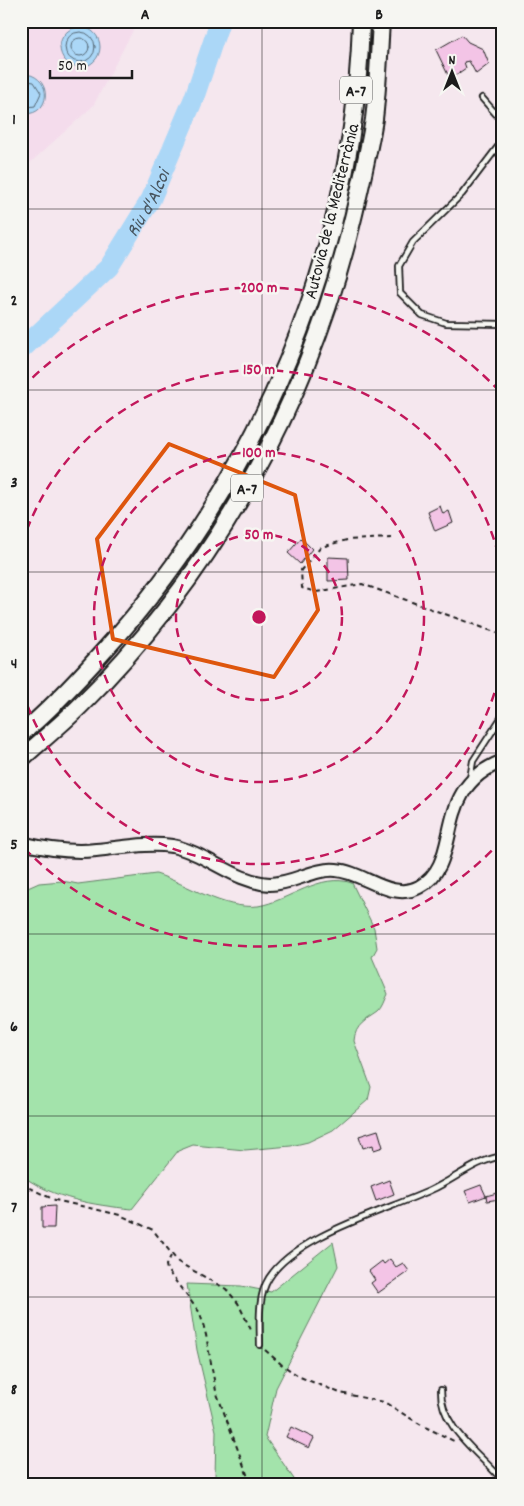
<svg xmlns="http://www.w3.org/2000/svg" width="524" height="1506" font-family="Dekko,sans-serif">
  <rect width="100%" height="100%" fill="#f5e7ee"/>
  <filter id="ink" filterUnits="userSpaceOnUse"><feTurbulence type="fractalNoise" baseFrequency=".02" numOctaves="2"/><feDisplacementMap in="SourceGraphic" scale="10" xChannelSelector="R" yChannelSelector="G"/><feConvolveMatrix kernelMatrix="1 2 1 2 8 2 1 2 1" color-interpolation-filters="sRGB"/></filter>
  <g filter="url(#ink)">
    <polygon fill="#f4dcec" points="21,21 138,21 93,106 21,171"/>
    <g fill="#a3e3ab" stroke="#608064">
      <path d="M156,874C188,884 223,910 258,906C289,901 320,872 352,883L374,928L377,948L372,957L388,994C385,1000 383,1008 378,1012C367,1020 355,1024 354,1041L371,1087L368,1100L333,1130L308,1142L291,1146L245,1150L193,1145L178,1151L132,1209C93,1205 54,1199 21,1175V891L39,883L62,881L78,884Z"/>
      <polygon points="333,1242 338,1266 276,1388 265,1437 298,1485 209,1485 215,1478 216,1431 197,1350 187,1284 241,1286 271,1292"/>
    </g>
    <g fill="#abd7f7" stroke="#728c9f">
      <circle cx="80" cy="47" r="20"/>
      <path d="M31,75C55,84 47,119 21,113V76Z"/>
    </g>
    <g fill="none" stroke-linecap="round" stroke-linejoin="round">
      <g stroke="#556774" stroke-width="1">
        <circle cx="80" cy="47" r="15"/>
        <circle cx="80" cy="47" r="9"/>
        <polyline points="21,80 34,82 41,93 35,106 21,108"/>
      </g>
      <path stroke="#abd7f7" stroke-width="20" id="s1" d="M21,350L109,267L151,199L194,98L220,21"/>
    </g>
    <g fill="#f3c4e6" stroke="#1c1c1c">
      <polygon points="462,35 468,42 483,49 489,64 476,74 469,61 464,62 466,68 450,79 436,50"/>
      <polygon points="440,506 443,514 449,511 453,523 435,531 428,512"/>
      <polygon points="301,538 312,549 300,564 288,553"/>
      <polygon points="328,557 348,558 349,580 328,581"/>
      <polygon points="378,1130 383,1147 374,1150 373,1145 363,1148 359,1136"/>
      <polygon points="389,1180 394,1194 376,1201 371,1187"/>
      <polygon points="481,1185 486,1196 470,1202 465,1191"/>
      <polygon points="497,1193 499,1199 487,1201 486,1196"/>
      <polygon points="55,1206 54,1228 42,1228 42,1207"/>
      <polygon points="390,1259 396,1267 403,1263 409,1271 378,1293 371,1283 375,1280 369,1271 382,1261 384,1264"/>
      <polygon points="291,1427 314,1438 309,1448 286,1437"/>
    </g>
    <g fill="none" stroke-linecap="round" stroke-linejoin="round">
      <defs>
        <g id="lane">
          <polyline points="482,98 503,122"/>
          <polyline points="503,140 462,194 413,242 399,266 400,293 422,315 446,323 503,324"/>
          <polyline points="470,779 473,761 503,715"/>
          <path d="M260,1345C260,1323 257,1297 269,1278C296,1235 386,1211 431,1190C455,1179 476,1160 503,1156"/>
          <path d="M441,1390C440,1428 481,1454 503,1481"/>
        </g>
        <path id="secondary" d="M21,843C46,849 71,853 96,850C121,848 147,842 172,846C207,853 234,882 270,884C293,884 314,868 336,870C364,872 391,902 419,887C466,862 429,789 503,761"/>
        <g id="highway">
          <path d="M21,734C50,710 77,681 102,653C258,483 355,253 361,21"/>
          <path d="M21,759C41,741 62,724 81,705C217,570 310,400 354,214C361,183 369,151 374,119C378,86 379,54 381,21"/>
        </g>
      </defs>
      <use href="#lane" stroke="#1c1c1c" stroke-width="8"/>
      <use href="#secondary" stroke="#1c1c1c" stroke-width="16"/>
      <use href="#highway" stroke="#1c1c1c" stroke-width="20"/>
      <g stroke="#1c1c1c" stroke-width="2" stroke-dasharray="5 4" stroke-linecap="butt">
        <polyline points="392,538 347,540 321,547 301,570 302,588 316,592 362,584 503,635"/>
        <polyline points="21,1184 55,1200 120,1215 153,1230 178,1262 226,1289 238,1303 252,1332"/>
        <polyline points="171,1256 166,1265 167,1270 200,1313 206,1335 216,1391 251,1485"/>
        <polyline points="265,1350 281,1364 300,1377 340,1393 384,1402 423,1426 454,1441"/>
      </g>
      <use href="#lane" stroke="#f6f6f2" stroke-width="4.5"/>
      <use href="#secondary" stroke="#f6f6f2" stroke-width="12"/>
      <use href="#highway" stroke="#f6f6f2" stroke-width="16"/>
    </g>
  </g>
  <path fill="none" stroke="#de560d" stroke-width="4" stroke-linejoin="round" d="M169,444L295,495L318,610L274,677L113,639L97,539Z"/>
  <path fill="none" stroke="#1c1c1c" stroke-width="1" stroke-opacity="0.55" d="M262,21V1485M21,209H503M21,390H503M21,572H503M21,753H503M21,934H503M21,1116H503M21,1297H503"/>
  <g fill="none" stroke="#c2185b" stroke-width="2.5" stroke-dasharray="9 6">
    <circle cx="259" cy="617" r="83"/>
    <circle cx="259" cy="617" r="165"/>
    <path d="M502 664A248 248 0 0 1 22 690M22 544A248 248 0 0 1 502 570"/>
    <path d="M502 840A330 330 0 0 1 22 846M22 388A330 330 0 0 1 502 394"/>
  </g>
  <g text-anchor="middle" stroke-width="5" stroke-linejoin="round" paint-order="stroke">
    <g fill="#f6f6f2" stroke="#5d5d5c" stroke-width="1">
      <rect x="340" y="76.5" width="32" height="27" rx="4"/>
      <rect x="231" y="474.5" width="32" height="27" rx="4"/>
    </g>
    <g font-size="16" font-weight="bold" fill="#1c1c1c">
      <text x="356" y="96">A-7</text>
      <text x="247" y="494">A-7</text>
    </g>
    <g font-size="18" fill="#1c1c1c" stroke="#f6f6f2">
      <text transform="translate(331 211) rotate(-76)" y="6">Autovia de la Mediterrània</text>
    </g>
    <g font-size="19" font-style="italic" fill="#47545e" stroke="#f6f6f2">
      <text dy="7" stroke="none"><textPath href="#s1" startOffset="196">Riu d'Alcoi</textPath></text>
    </g>
  </g>
  <circle cx="259" cy="617" r="8" fill="#c2185b" stroke="#f6f6f2" stroke-width="2.5"/>
  <g font-size="15" text-anchor="middle" font-weight="bold" fill="#c2185b" stroke="#f6f6f2" stroke-width="5" stroke-linejoin="round" paint-order="stroke">
    <text x="259" y="292">200 m</text>
    <text x="259" y="374">150 m</text>
    <text x="259" y="457">100 m</text>
    <text x="259" y="539">50 m</text>
  </g>
  <rect width="524" height="1506" fill="none" stroke="#f6f6f2" stroke-width="55"/>
  <g transform="translate(452 72)" stroke="#f6f6f2" stroke-width="4" paint-order="stroke">
  <path d="M0-4L9 19L0 12L-9 19Z" fill="#1c1c1c"/>
  <text y="-8" font-size="14" font-weight="bold" text-anchor="middle" fill="#1c1c1c">N</text>
  </g>
  <path d="M50 70v8h82v-8" fill="none" stroke="#1c1c1c" stroke-width="2.5"/>
  <text x="58" y="70" font-size="15" fill="#1c1c1c" stroke="#f6f6f2" stroke-width="4" paint-order="stroke">50 m</text>
  <rect x="28" y="28" width="468" height="1450" fill="none" stroke="#1c1c1c" stroke-width="2"/>
  <g font-size="16" text-anchor="middle" font-weight="bold" fill="#1c1c1c">
    <text x="145" y="19">A</text>
    <text x="379" y="19">B</text>
    <text x="14" y="124">1</text>
    <text x="14" y="305">2</text>
    <text x="14" y="487">3</text>
    <text x="14" y="668">4</text>
    <text x="14" y="849">5</text>
    <text x="14" y="1031">6</text>
    <text x="14" y="1212">7</text>
    <text x="14" y="1394">8</text>
  </g>
</svg>
